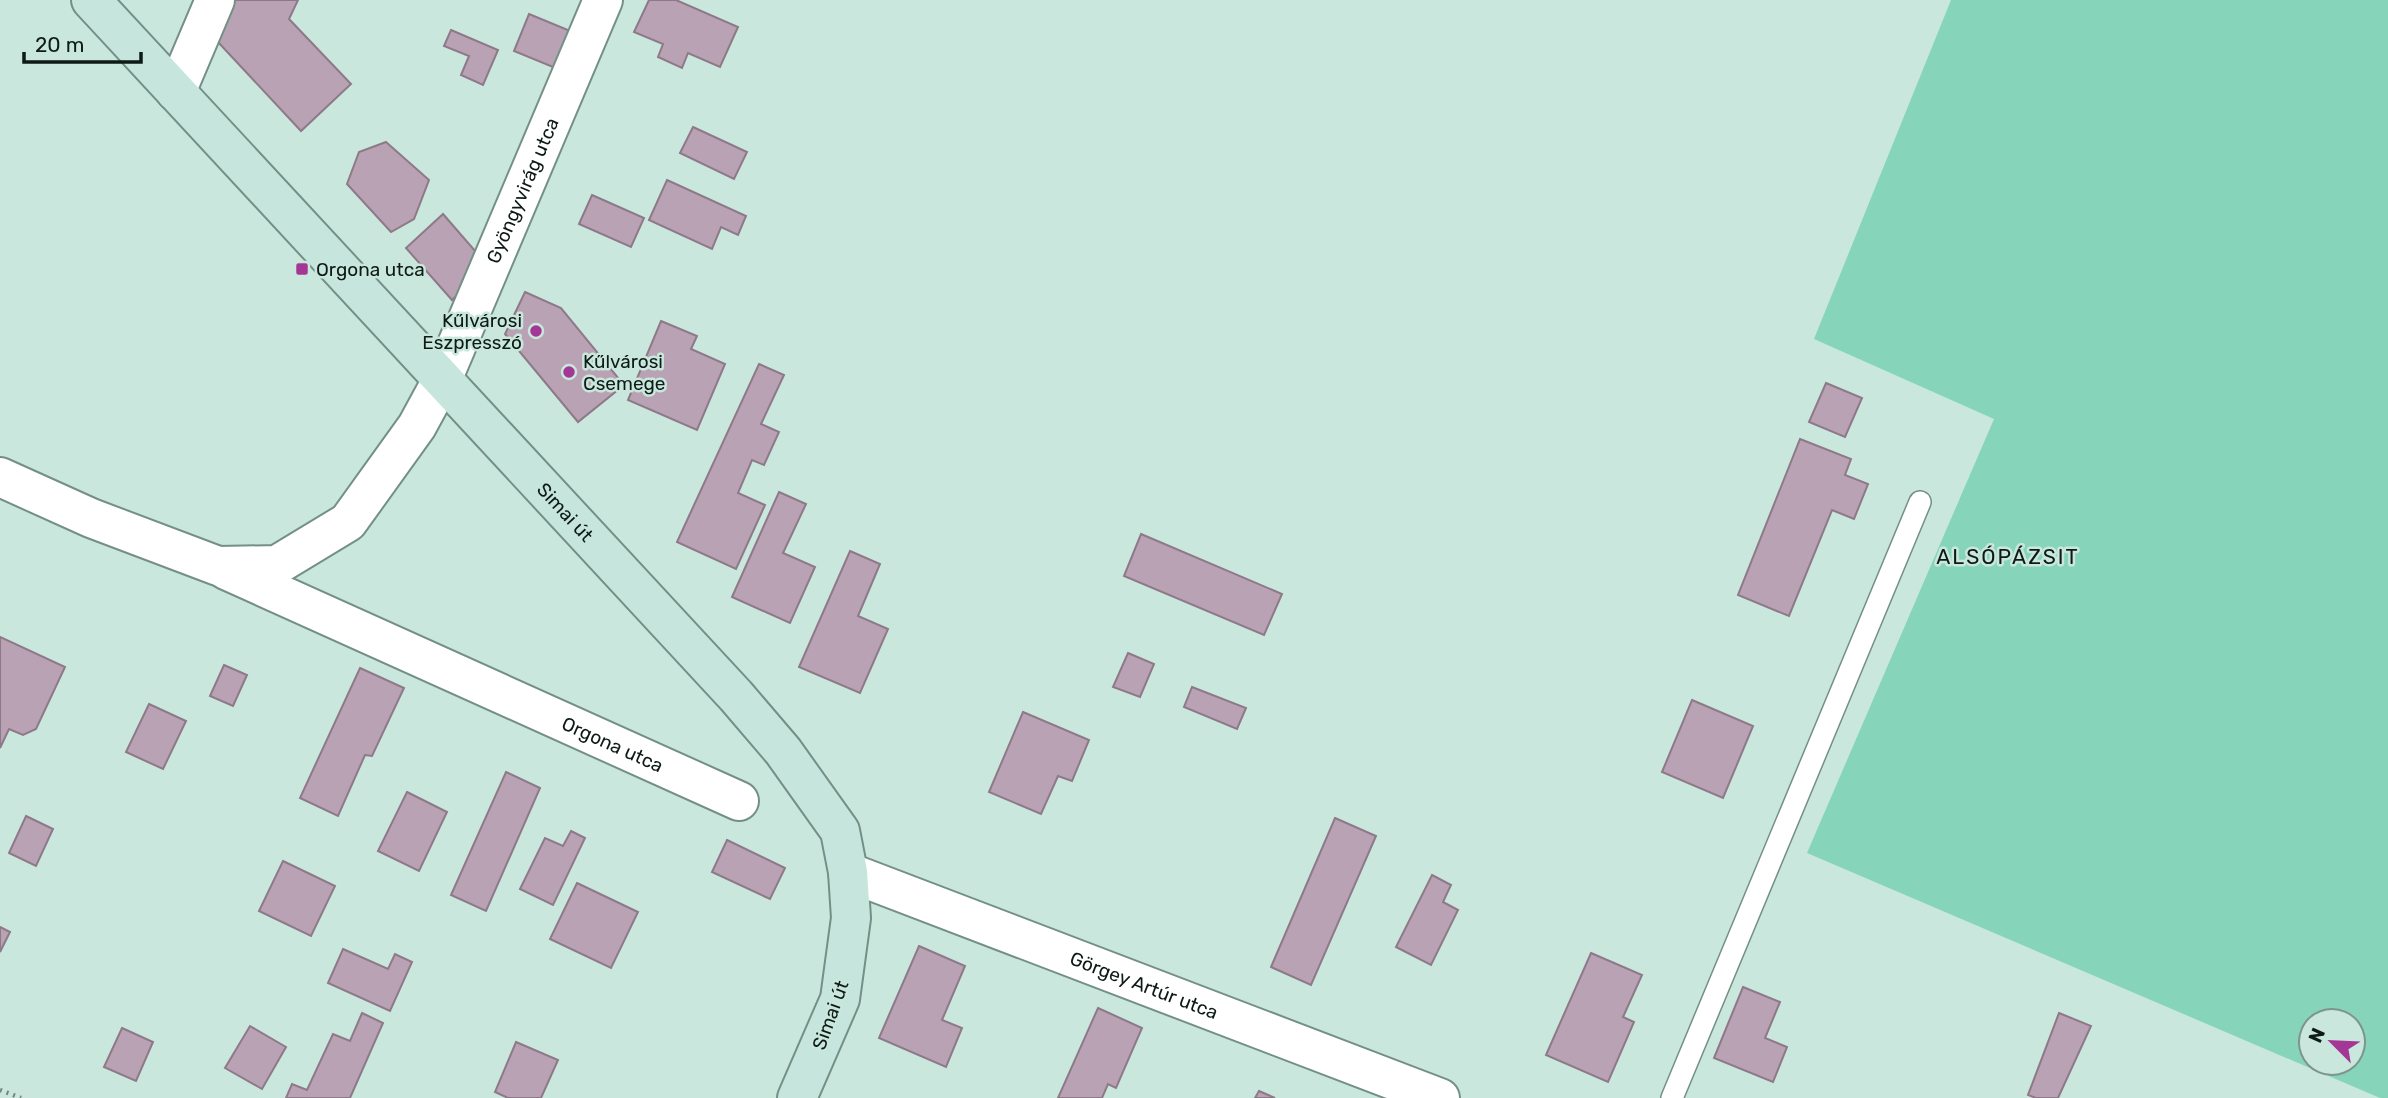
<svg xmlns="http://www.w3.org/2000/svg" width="2388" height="1098" font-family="Rubik,sans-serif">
  <rect width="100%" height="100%" fill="#c9e7dc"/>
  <path fill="#86d5bb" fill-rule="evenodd" d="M1951,0H2388V1098H2380L1807,853L1994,419L1814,339ZM2311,1021H2353V1063H2311Z"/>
  <g fill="#b8a2b3" stroke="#8e7989" stroke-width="2">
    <polygon points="235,0 298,0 289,19 351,84 301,131 217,41"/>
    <polygon points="649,0 676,0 738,27 720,67 688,53 682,68 658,57 663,44 634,32"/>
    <polygon points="529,14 580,35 565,72 514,51"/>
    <polygon points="451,30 498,50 483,85 461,75 469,56 444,46"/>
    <polygon points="693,127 747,152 734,179 680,153"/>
    <polygon points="386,142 429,180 414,219 391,232 347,184 359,152"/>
    <polygon points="667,180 746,216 738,235 721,227 712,249 649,220"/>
    <polygon points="592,195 644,218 631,247 579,224"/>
    <polygon points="443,214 489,267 452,300 406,248"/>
    <polygon points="525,292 561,308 624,385 578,422 505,334"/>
    <polygon points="661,321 697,336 691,349 725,364 697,430 628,400"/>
    <polygon points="759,364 784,375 761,424 779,432 764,465 752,460 738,493 765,505 736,569 677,542"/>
    <polygon points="1826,383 1862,398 1845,437 1809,422"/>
    <polygon points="1800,439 1851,459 1845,475 1868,484 1854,519 1832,510 1789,616 1738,595"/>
    <polygon points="779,492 806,504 783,553 815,567 790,623 732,597"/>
    <polygon points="1141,534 1282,594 1264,635 1124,576"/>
    <polygon points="850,551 880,564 858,616 888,629 860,693 799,667"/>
    <polygon points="0,637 65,667 36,729 23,735 9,729 0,748"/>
    <polygon points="1128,653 1154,664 1140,697 1113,687"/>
    <polygon points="224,665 247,675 233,706 210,696"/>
    <polygon points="360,668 404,688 372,756 365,755 338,816 300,798"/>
    <polygon points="1192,687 1246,708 1237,729 1184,707"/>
    <polygon points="1692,700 1753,726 1723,798 1662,772"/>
    <polygon points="149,704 186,721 163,769 126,752"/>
    <polygon points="1023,712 1089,740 1072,781 1058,776 1041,814 989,792"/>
    <polygon points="506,772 540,788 486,911 451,895"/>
    <polygon points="407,792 447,812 419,871 378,851"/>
    <polygon points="26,816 53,829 36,866 9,853"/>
    <polygon points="1335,818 1376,836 1311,985 1271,967"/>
    <polygon points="571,831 585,838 553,905 520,889 545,838 563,846"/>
    <polygon points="727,840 785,868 770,899 712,872"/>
    <polygon points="283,861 335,886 311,936 259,911"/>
    <polygon points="1432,875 1451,885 1443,902 1458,910 1431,965 1396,947"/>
    <polygon points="577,883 638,912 611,968 550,939"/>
    <polygon points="0,927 10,932 0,952"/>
    <polygon points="919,946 965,966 942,1020 962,1028 946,1067 879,1038"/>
    <polygon points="343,949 388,969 395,954 412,962 390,1011 328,983"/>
    <polygon points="1591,953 1642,975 1623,1017 1634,1022 1608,1082 1546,1055"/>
    <polygon points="1743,987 1780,1002 1765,1038 1787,1047 1773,1082 1714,1058"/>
    <polygon points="1098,1008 1142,1028 1116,1088 1108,1084 1102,1098 1058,1098"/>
    <polygon points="362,1013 383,1023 350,1098 286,1098 292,1084 307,1090 333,1034 350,1041"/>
    <polygon points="2059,1013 2091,1026 2058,1098 2036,1098 2028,1095"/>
    <polygon points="250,1026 286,1047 262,1089 225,1068"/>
    <polygon points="122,1028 153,1042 136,1081 104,1067"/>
    <polygon points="516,1042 558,1060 541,1098 508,1098 495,1092"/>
    <polygon points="1259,1091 1275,1098 1255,1098"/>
  </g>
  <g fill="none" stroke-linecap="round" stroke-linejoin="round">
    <defs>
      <polyline id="lane" points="1672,1098 1920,502"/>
      <g id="street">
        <polyline points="176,92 215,0"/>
        <path id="s1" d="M0,477L91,518L218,566L277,565L348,522L417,426L442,380L603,0"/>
        <path id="s2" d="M226,570L739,801"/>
        <path id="s3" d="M848,872L1440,1098"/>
      </g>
      <g id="secondary">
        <path id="s4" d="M91,0L736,696L783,751L840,831L848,872L851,918L840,999L797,1098"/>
      </g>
    </defs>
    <use href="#lane" stroke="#749086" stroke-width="24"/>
    <use href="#street" stroke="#749086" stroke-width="42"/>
    <use href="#secondary" stroke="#749086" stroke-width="42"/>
    <polyline stroke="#71867f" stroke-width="4.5" stroke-dasharray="2 5" stroke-linecap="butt" points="0,1090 21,1098"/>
    <use href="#lane" stroke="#fff" stroke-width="21"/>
    <use href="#street" stroke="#fff" stroke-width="38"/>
    <use href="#secondary" stroke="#c6e6dd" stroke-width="38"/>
  </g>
  <g fill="#a43796" stroke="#c9e7dc" stroke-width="2.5">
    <rect x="295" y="262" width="14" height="14" rx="3.5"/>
    <circle cx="536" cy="331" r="7"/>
    <circle cx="569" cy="372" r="7"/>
  </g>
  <g text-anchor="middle" stroke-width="5" stroke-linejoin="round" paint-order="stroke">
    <g font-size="19" fill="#0e1a16" stroke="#c9e7dc">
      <text dy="7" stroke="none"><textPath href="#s1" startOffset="754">Gyöngyvirág utca</textPath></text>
      <text dy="7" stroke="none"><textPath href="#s4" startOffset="698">Simai út</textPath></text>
      <text dy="7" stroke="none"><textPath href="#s2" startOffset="424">Orgona utca</textPath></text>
      <text dy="7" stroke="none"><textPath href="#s3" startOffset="317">Görgey Artúr utca</textPath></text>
      <text transform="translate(830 1015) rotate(-70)" y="7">Simai út</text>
    </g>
    <g font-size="19" fill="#0e1a16" stroke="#c9e7dc" text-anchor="start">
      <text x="316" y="276">Orgona utca</text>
      <text x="522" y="327" text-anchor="end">Kűlvárosi<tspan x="522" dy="22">Eszpresszó</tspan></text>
      <text x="583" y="368">Kűlvárosi<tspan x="583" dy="22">Csemege</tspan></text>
    </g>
    <g font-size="21" letter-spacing="2" fill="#0e1a16" stroke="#c9e7dc">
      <text x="2008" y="564">ALSÓPÁZSIT</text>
    </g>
  </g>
  <g transform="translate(2332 1042) rotate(294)"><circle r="33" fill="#c9e7dc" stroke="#7e958d" stroke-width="2"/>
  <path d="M0-5L12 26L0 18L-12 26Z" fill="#a43796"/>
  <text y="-10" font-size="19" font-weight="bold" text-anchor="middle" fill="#0e1a16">N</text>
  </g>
  <path d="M24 52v10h117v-10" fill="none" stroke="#0e1a16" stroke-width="3.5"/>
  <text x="35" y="52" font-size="21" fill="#0e1a16" stroke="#c9e7dc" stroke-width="5" paint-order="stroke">20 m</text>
</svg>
